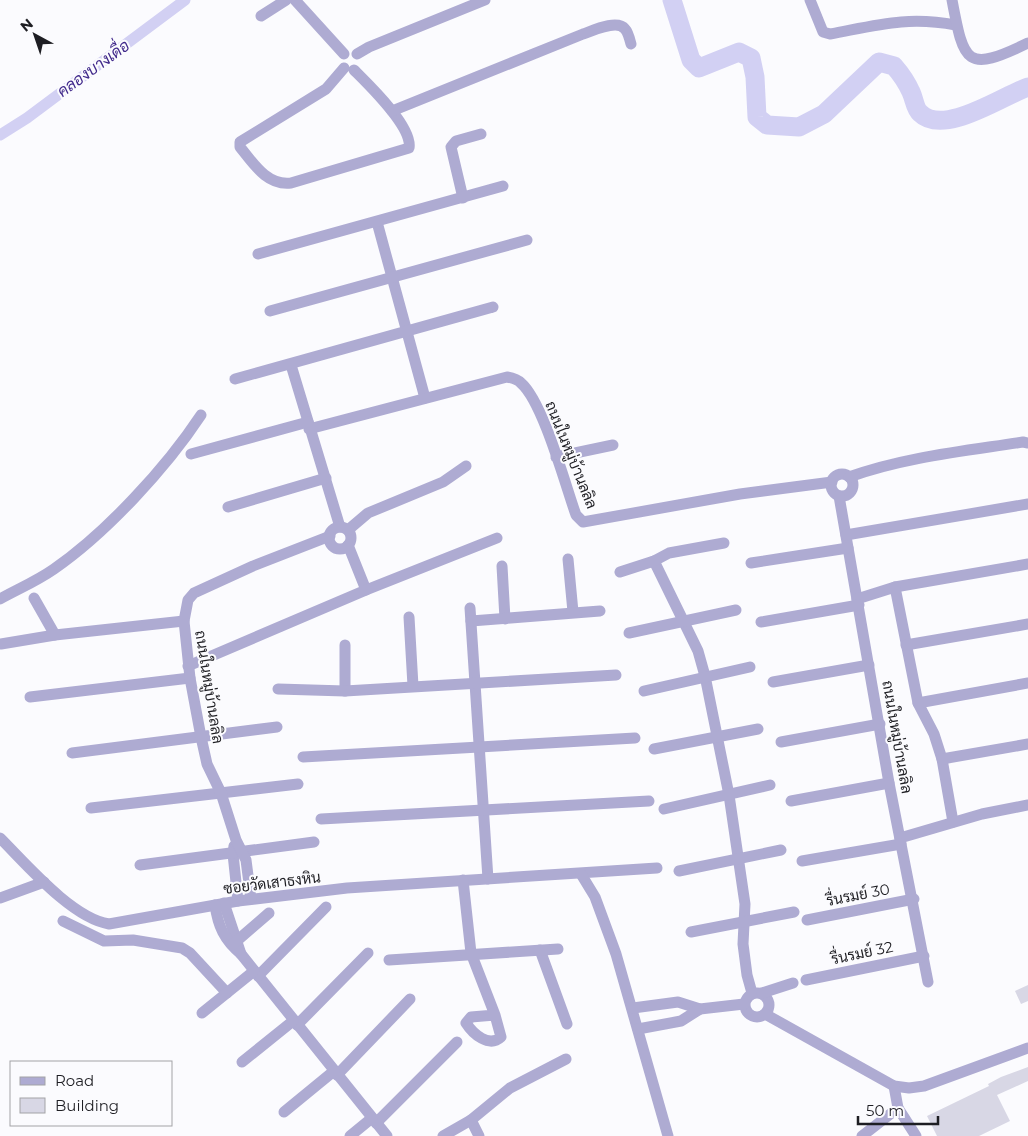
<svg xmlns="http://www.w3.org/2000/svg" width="1028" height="1136" font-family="Montserrat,Sarabun,sans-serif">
  <rect width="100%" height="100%" fill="#fbfbfe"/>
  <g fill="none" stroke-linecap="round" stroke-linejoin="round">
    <polyline stroke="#d2d0f3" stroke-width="11" points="0,135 27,118 185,0"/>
    <path stroke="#d2d0f3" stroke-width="19" d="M672,0L691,60L699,68L739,52L751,58L755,77L757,117L767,125L799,127L824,114L879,62L894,66C901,74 907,83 911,92C914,98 915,109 920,113C944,137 1004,95 1028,87"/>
  </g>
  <g fill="#d8d7e5">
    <polygon points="1028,985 1028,1001 1021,1004 1015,991"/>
    <polygon points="1028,1067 1028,1081 997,1095 1010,1121 979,1136 937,1136 927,1116 989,1086 988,1084 1001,1077"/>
  </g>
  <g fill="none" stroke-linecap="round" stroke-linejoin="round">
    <g stroke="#aeabd2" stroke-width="11">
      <polyline points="295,0 344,54"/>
      <path d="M810,0L823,32L830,34C878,25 907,16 956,25"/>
      <path d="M952,0C964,64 966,73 1028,43"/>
      <polyline points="261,16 286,0"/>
      <polyline points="357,54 369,47 485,0"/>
      <path d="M344,68L326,89L240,142V147C253,163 267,186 291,183L409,148C413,127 369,85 354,70"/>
      <path d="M392,111L583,34C592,31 617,19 625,29C628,32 630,40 631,44"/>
      <polyline points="463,198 451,147 456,141 481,134"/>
      <polyline points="377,222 425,398"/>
      <polyline points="258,254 503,186"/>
      <polyline points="270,311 527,240"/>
      <polyline points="291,365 340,527"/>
      <polyline points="235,379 493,307"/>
      <path d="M309,429L507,377C512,378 517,379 521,383C543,402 565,484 576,515L583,522L740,494L832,482"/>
      <polyline points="191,454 308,422"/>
      <polyline points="556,457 613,445"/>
      <circle cx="842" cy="485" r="11"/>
      <path d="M849,477C905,457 965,451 1023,442L1028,443"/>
      <polyline points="839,496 889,783 928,982"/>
      <polyline points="228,507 326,478"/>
      <circle cx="340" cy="538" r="11"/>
      <polyline points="348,530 368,513 443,482 466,466"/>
      <polyline points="846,535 1028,504"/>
      <polyline points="348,545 366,590"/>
      <polyline points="568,559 573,612"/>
      <polyline points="654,561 698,651 705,676 729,795 745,904 743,944 747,975 752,993"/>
      <polyline points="751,563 848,548"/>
      <polyline points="502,566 505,619"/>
      <polyline points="620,572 654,561 669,553 724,543"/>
      <polyline points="895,587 1028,564"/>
      <polyline points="34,598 55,635"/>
      <path d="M0,599C18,589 37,581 54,569C106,533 166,468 201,415"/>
      <polyline points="857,599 895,587 918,703 934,734 942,759 953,822"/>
      <polyline points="470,608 488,879"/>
      <polyline points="409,617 413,686"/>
      <polyline points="471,621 600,611"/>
      <polyline points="761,622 859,605"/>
      <polyline points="629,633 736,610"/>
      <polyline points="1,644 55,635 184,621"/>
      <polyline points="345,645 345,691"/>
      <polyline points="906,645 1028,624"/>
      <polyline points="188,666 366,590 497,538"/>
      <polyline points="773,682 869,665"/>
      <polyline points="278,689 345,691 616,675"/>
      <polyline points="644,691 750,667"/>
      <polyline points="30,697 190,678"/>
      <polyline points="918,703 1028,683"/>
      <polyline points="781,742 880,724"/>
      <polyline points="654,749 758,729"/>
      <polyline points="72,753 277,727"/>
      <polyline points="303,757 635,738"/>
      <polyline points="942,759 1028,744"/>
      <polyline points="791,801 889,783"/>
      <polyline points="91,808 298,784"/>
      <polyline points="664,809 770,785"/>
      <polyline points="321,819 649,801"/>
      <path d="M0,838C27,865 72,918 109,924L238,901L347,888L657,868"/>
      <polyline points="900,838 982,814 1028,805"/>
      <polyline points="234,846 233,854 238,901"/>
      <polyline points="802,861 901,844"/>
      <polyline points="140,865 314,842"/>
      <polyline points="679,871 781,850"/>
      <polyline points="581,874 595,897 616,954 668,1136"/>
      <path d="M463,880L471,953L495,1015L501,1037C489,1048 473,1034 466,1023L471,1017L495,1015"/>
      <polyline points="0,898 44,882"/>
      <polyline points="251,899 246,860 236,840 221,793 207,764 201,737 190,678 184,621 188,600 194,593 253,566 330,536"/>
      <polyline points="224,903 241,954"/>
      <path d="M215,905C218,926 224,940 241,954L387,1136"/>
      <polyline points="807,920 914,899"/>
      <polyline points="63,921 104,941 133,940 182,948 190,953 227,993"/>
      <polyline points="691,932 794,912"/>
      <polyline points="232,945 269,913"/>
      <polyline points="540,950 567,1024"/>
      <polyline points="389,960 558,949"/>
      <polyline points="258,976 326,907"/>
      <polyline points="806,980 924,956"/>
      <circle cx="757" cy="1005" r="12"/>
      <polyline points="762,993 793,983"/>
      <polyline points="633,1008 678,1002 700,1009 744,1004"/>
      <polyline points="202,1013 254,971"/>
      <polyline points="765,1014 894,1086 909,1088 924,1086 1028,1048"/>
      <polyline points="297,1025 368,953"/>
      <polyline points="638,1029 681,1021 700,1009"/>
      <polyline points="242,1062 293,1021"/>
      <polyline points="337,1075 410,999"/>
      <polyline points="894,1086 898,1108 916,1136"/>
      <polyline points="284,1112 334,1071"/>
      <polyline points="471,1120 479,1136"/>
      <polyline points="376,1123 457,1042"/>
      <polyline points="350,1136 372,1118"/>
      <polyline points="443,1136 471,1120 510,1088 566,1059"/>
      <polyline points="862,1136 898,1108"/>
    </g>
  </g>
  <g text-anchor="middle" stroke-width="4" stroke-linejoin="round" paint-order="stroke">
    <g font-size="15" fill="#1e1e23" stroke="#fbfbfe">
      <text transform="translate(571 455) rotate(68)" y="5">ถนนในหมู่บ้านลลิล</text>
      <text transform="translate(209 687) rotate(81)" y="5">ถนนในหมู่บ้านลลิล</text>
      <text transform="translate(897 737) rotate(80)" y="5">ถนนในหมู่บ้านลลิล</text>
      <text transform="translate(272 883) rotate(-7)" y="5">ซอยวัดเสาธงหิน</text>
      <text transform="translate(858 895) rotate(-11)" y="5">รื่นรมย์ 30</text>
      <text transform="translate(862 953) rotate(-12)" y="5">รื่นรมย์ 32</text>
    </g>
    <g font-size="16" font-style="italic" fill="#41298b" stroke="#fbfbfe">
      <text transform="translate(93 68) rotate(-36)" y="6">คลองบางเดื่อ</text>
    </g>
  </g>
  <rect x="10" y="1061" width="162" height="65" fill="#fbfbfe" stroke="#a3a3a6"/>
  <rect x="20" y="1077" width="25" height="8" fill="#aeabd2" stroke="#a3a3a6"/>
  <text x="55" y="1086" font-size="15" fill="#1e1e23">Road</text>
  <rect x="20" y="1098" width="25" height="15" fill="#d8d7e5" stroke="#a3a3a6"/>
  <text x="55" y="1111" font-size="15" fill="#1e1e23">Building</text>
  <g transform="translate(35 35) rotate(320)" stroke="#fbfbfe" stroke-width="4" paint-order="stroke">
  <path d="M0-4L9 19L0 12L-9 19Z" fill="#1e1e23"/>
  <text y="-8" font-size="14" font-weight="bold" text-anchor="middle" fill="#1e1e23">N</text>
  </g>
  <path d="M858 1116v8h80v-8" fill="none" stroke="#1e1e23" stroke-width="2.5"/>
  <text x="866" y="1116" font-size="15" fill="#1e1e23" stroke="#fbfbfe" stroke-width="4" paint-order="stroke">50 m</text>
</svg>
